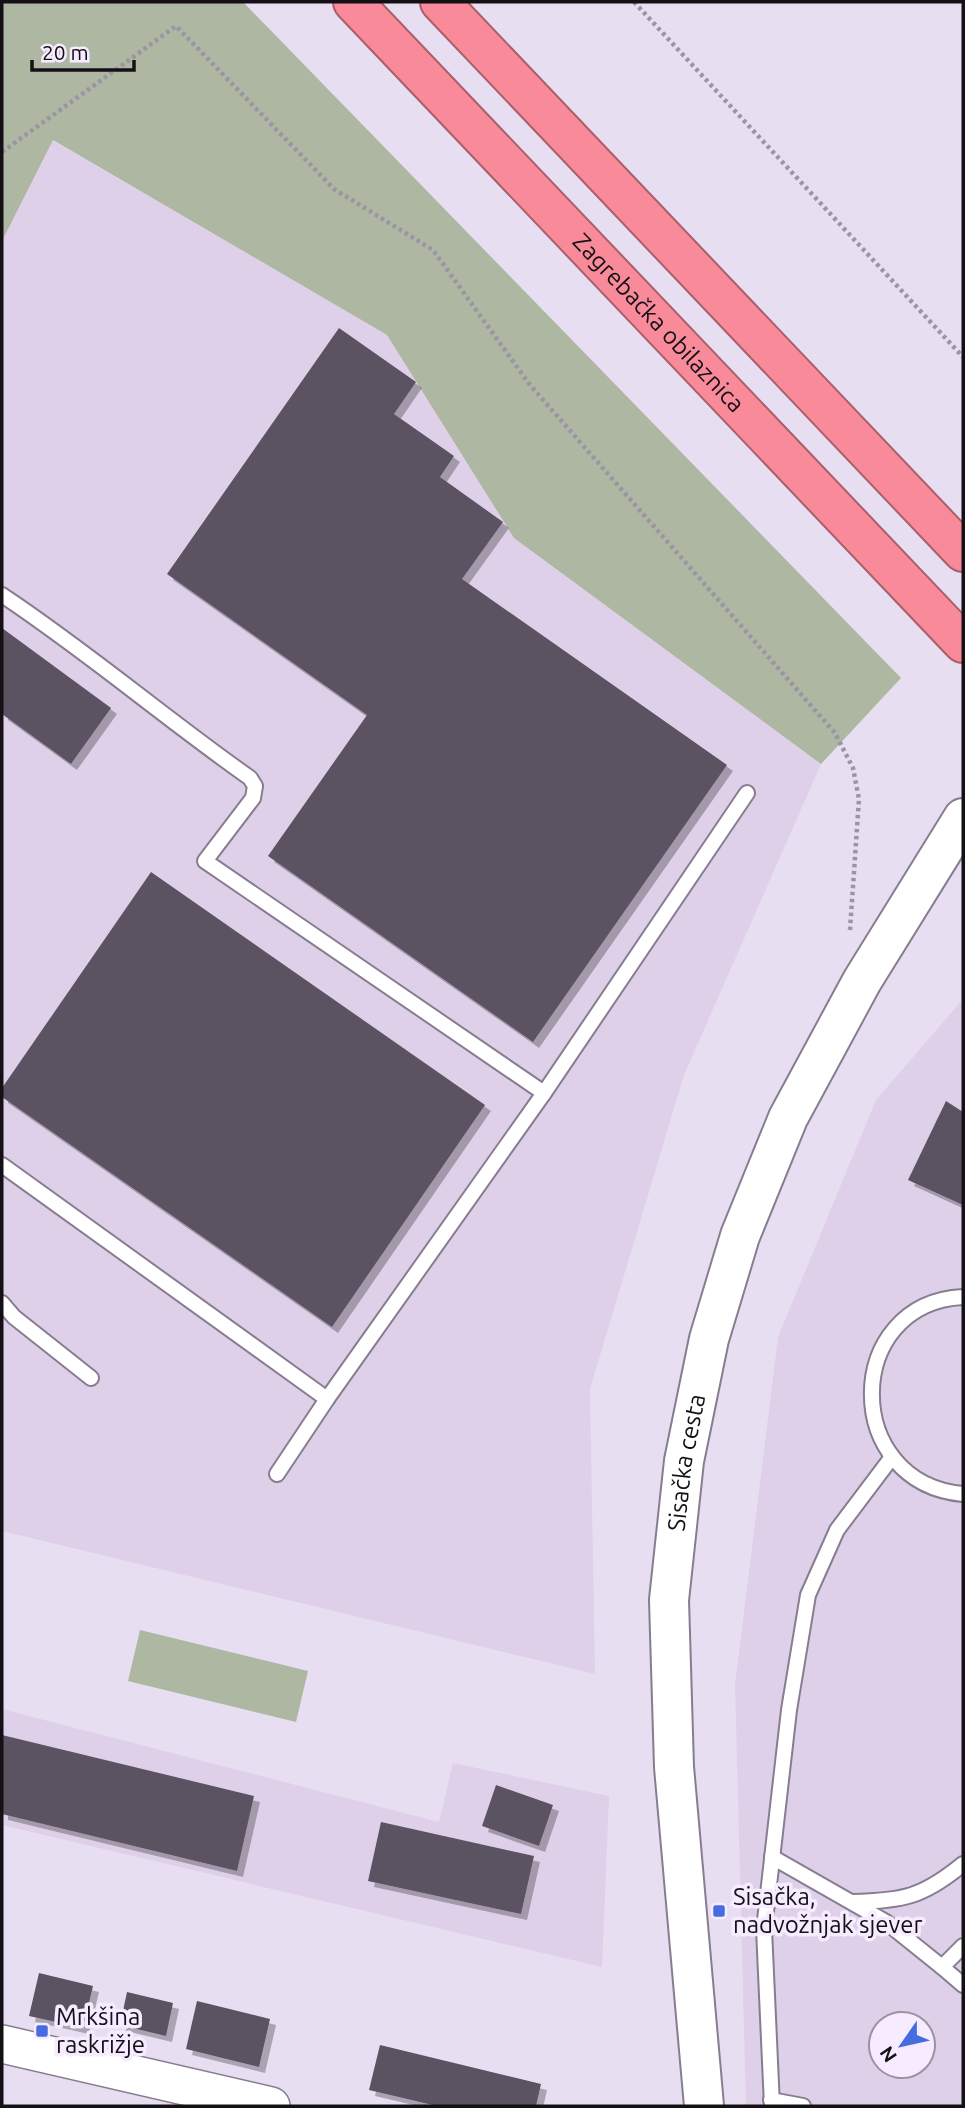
<svg xmlns="http://www.w3.org/2000/svg" width="965" height="2108" font-family="Ubuntu,sans-serif">
  <defs>
    <filter id="shadow"><feDropShadow dx="6" dy="6" stdDeviation="0" flood-color="#0004"/></filter>
  </defs>
  <rect width="100%" height="100%" fill="#e8def1"/>
  <g fill="#ded0e9" fill-rule="evenodd">
    <polygon points="52,140 387,335 514,538 821,764 684,1075 590,1389 595,1674 2,1531 2,241"/>
    <path d="M963,999V2106H746L735,1685L778,1337L876,1100ZM881,2024H923V2066H881Z"/>
    <polygon points="2,1709 439,1822 453,1763 609,1796 602,1967 2,1825"/>
  </g>
  <g fill="#adb7a2">
    <polygon points="2,2 243,2 901,678 821,764 514,538 387,335 53,140 2,241"/>
    <polygon points="140,1630 308,1671 296,1722 128,1681"/>
  </g>
  <g fill="#5b5262" filter="url(#shadow)">
    <polygon points="339,328 416,382 394,414 454,456 440,477 503,522 462,579 727,765 533,1042 268,856 367,715 167,574"/>
    <polygon points="2,628 111,708 71,764 2,714"/>
    <polygon points="151,872 485,1105 332,1327 2,1097 2,1088"/>
    <polygon points="946,1101 963,1112 963,1205 908,1180"/>
    <polygon points="2,1735 254,1796 237,1871 2,1814"/>
    <polygon points="496,1785 553,1805 539,1846 482,1826"/>
    <polygon points="381,1822 534,1856 521,1914 368,1881"/>
    <polygon points="39,1973 93,1986 83,2028 29,2016"/>
    <polygon points="127,1992 173,2003 166,2036 120,2025"/>
    <polygon points="197,2001 270,2019 259,2067 186,2049"/>
    <polygon points="380,2045 541,2084 536,2106 437,2106 369,2090"/>
  </g>
  <g fill="none" stroke-linecap="round" stroke-linejoin="round">
    <defs>
      <g id="service">
        <path d="M2,595C88,652 166,719 250,778L255,786L253,798L205,861L544,1093"/>
        <polyline points="2,1165 327,1399"/>
        <path d="M963,1297C842,1303 841,1483 963,1494"/>
        <polyline points="2,1303 14,1317 91,1378"/>
        <polyline points="277,1474 327,1399 544,1093 747,793"/>
        <polyline points="772,1857 886,1922 942,1967 963,1946"/>
        <path d="M852,1902C903,1901 923,1897 963,1864"/>
        <polyline points="942,1967 963,1985"/>
        <polyline points="771,2100 803,2106"/>
        <polyline points="772,2106 764,1929 789,1710 808,1595 837,1530 892,1457"/>
      </g>
      <polyline id="tertiary" points="2,2044 271,2106"/>
      <g id="secondary">
        <path id="s1" d="M704,2106L674,1767L669,1600L684,1461L709,1339L740,1236L788,1118L862,981L963,818"/>
      </g>
      <g id="motorway">
        <path id="s2" d="M353,2L963,643"/>
        <polyline points="440,2 963,552"/>
      </g>
    </defs>
    <use href="#service" stroke="#877d8f" stroke-width="18"/>
    <use href="#tertiary" stroke="#877d8f" stroke-width="40"/>
    <use href="#secondary" stroke="#877d8f" stroke-width="42"/>
    <use href="#motorway" stroke="#a95f6b" stroke-width="42"/>
    <g stroke="#9c94a3" stroke-width="4.5" stroke-dasharray="3.5 3.5" stroke-linecap="butt">
      <polyline points="634,2 963,357"/>
      <polyline points="2,152 176,26 334,189 433,250 530,385 835,733 853,768 859,799 850,930"/>
    </g>
    <use href="#service" stroke="#fff" stroke-width="14"/>
    <use href="#tertiary" stroke="#fff" stroke-width="37"/>
    <use href="#secondary" stroke="#fff" stroke-width="38"/>
    <use href="#motorway" stroke="#f98a99" stroke-width="38"/>
  </g>
  <g fill="#466de0" stroke="#f6ebff" stroke-width="2.5">
    <rect x="712" y="1904" width="14" height="14" rx="3.5"/>
    <rect x="35" y="2024" width="14" height="14" rx="3.5"/>
  </g>
  <g text-anchor="middle" stroke-width="7" stroke-linejoin="round" paint-order="stroke">
    <g font-size="24" fill="#141016" stroke="#f6ebff">
      <text dy="8" stroke="none"><textPath href="#s2" startOffset="443">Zagrebačka obilaznica</textPath></text>
      <text dy="8" stroke="none"><textPath href="#s1" startOffset="646">Sisačka cesta</textPath></text>
    </g>
    <g font-size="24" fill="#141016" stroke="#f6ebff" text-anchor="start">
      <text x="733" y="1905">Sisačka,<tspan x="733" dy="28">nadvožnjak sjever</tspan></text>
      <text x="56" y="2025">Mrkšina<tspan x="56" dy="28">raskrižje</tspan></text>
    </g>
  </g>
  <rect width="965" height="2108" fill="none" stroke="#141016" stroke-width="7"/>
  <g transform="translate(902 2045) rotate(236)"><circle r="33" fill="#f6ebff" stroke="#9c93a2" stroke-width="2"/>
  <path d="M0-5L12 26L0 18L-12 26Z" fill="#466de0"/>
  <text y="-10" font-size="19" font-weight="bold" text-anchor="middle" fill="#141016">N</text>
  </g>
  <path d="M32 60v10h102v-10" fill="none" stroke="#141016" stroke-width="3.5"/>
  <text x="42" y="60" font-size="21" fill="#141016" stroke="#f6ebff" stroke-width="5" paint-order="stroke">20 m</text>
</svg>
